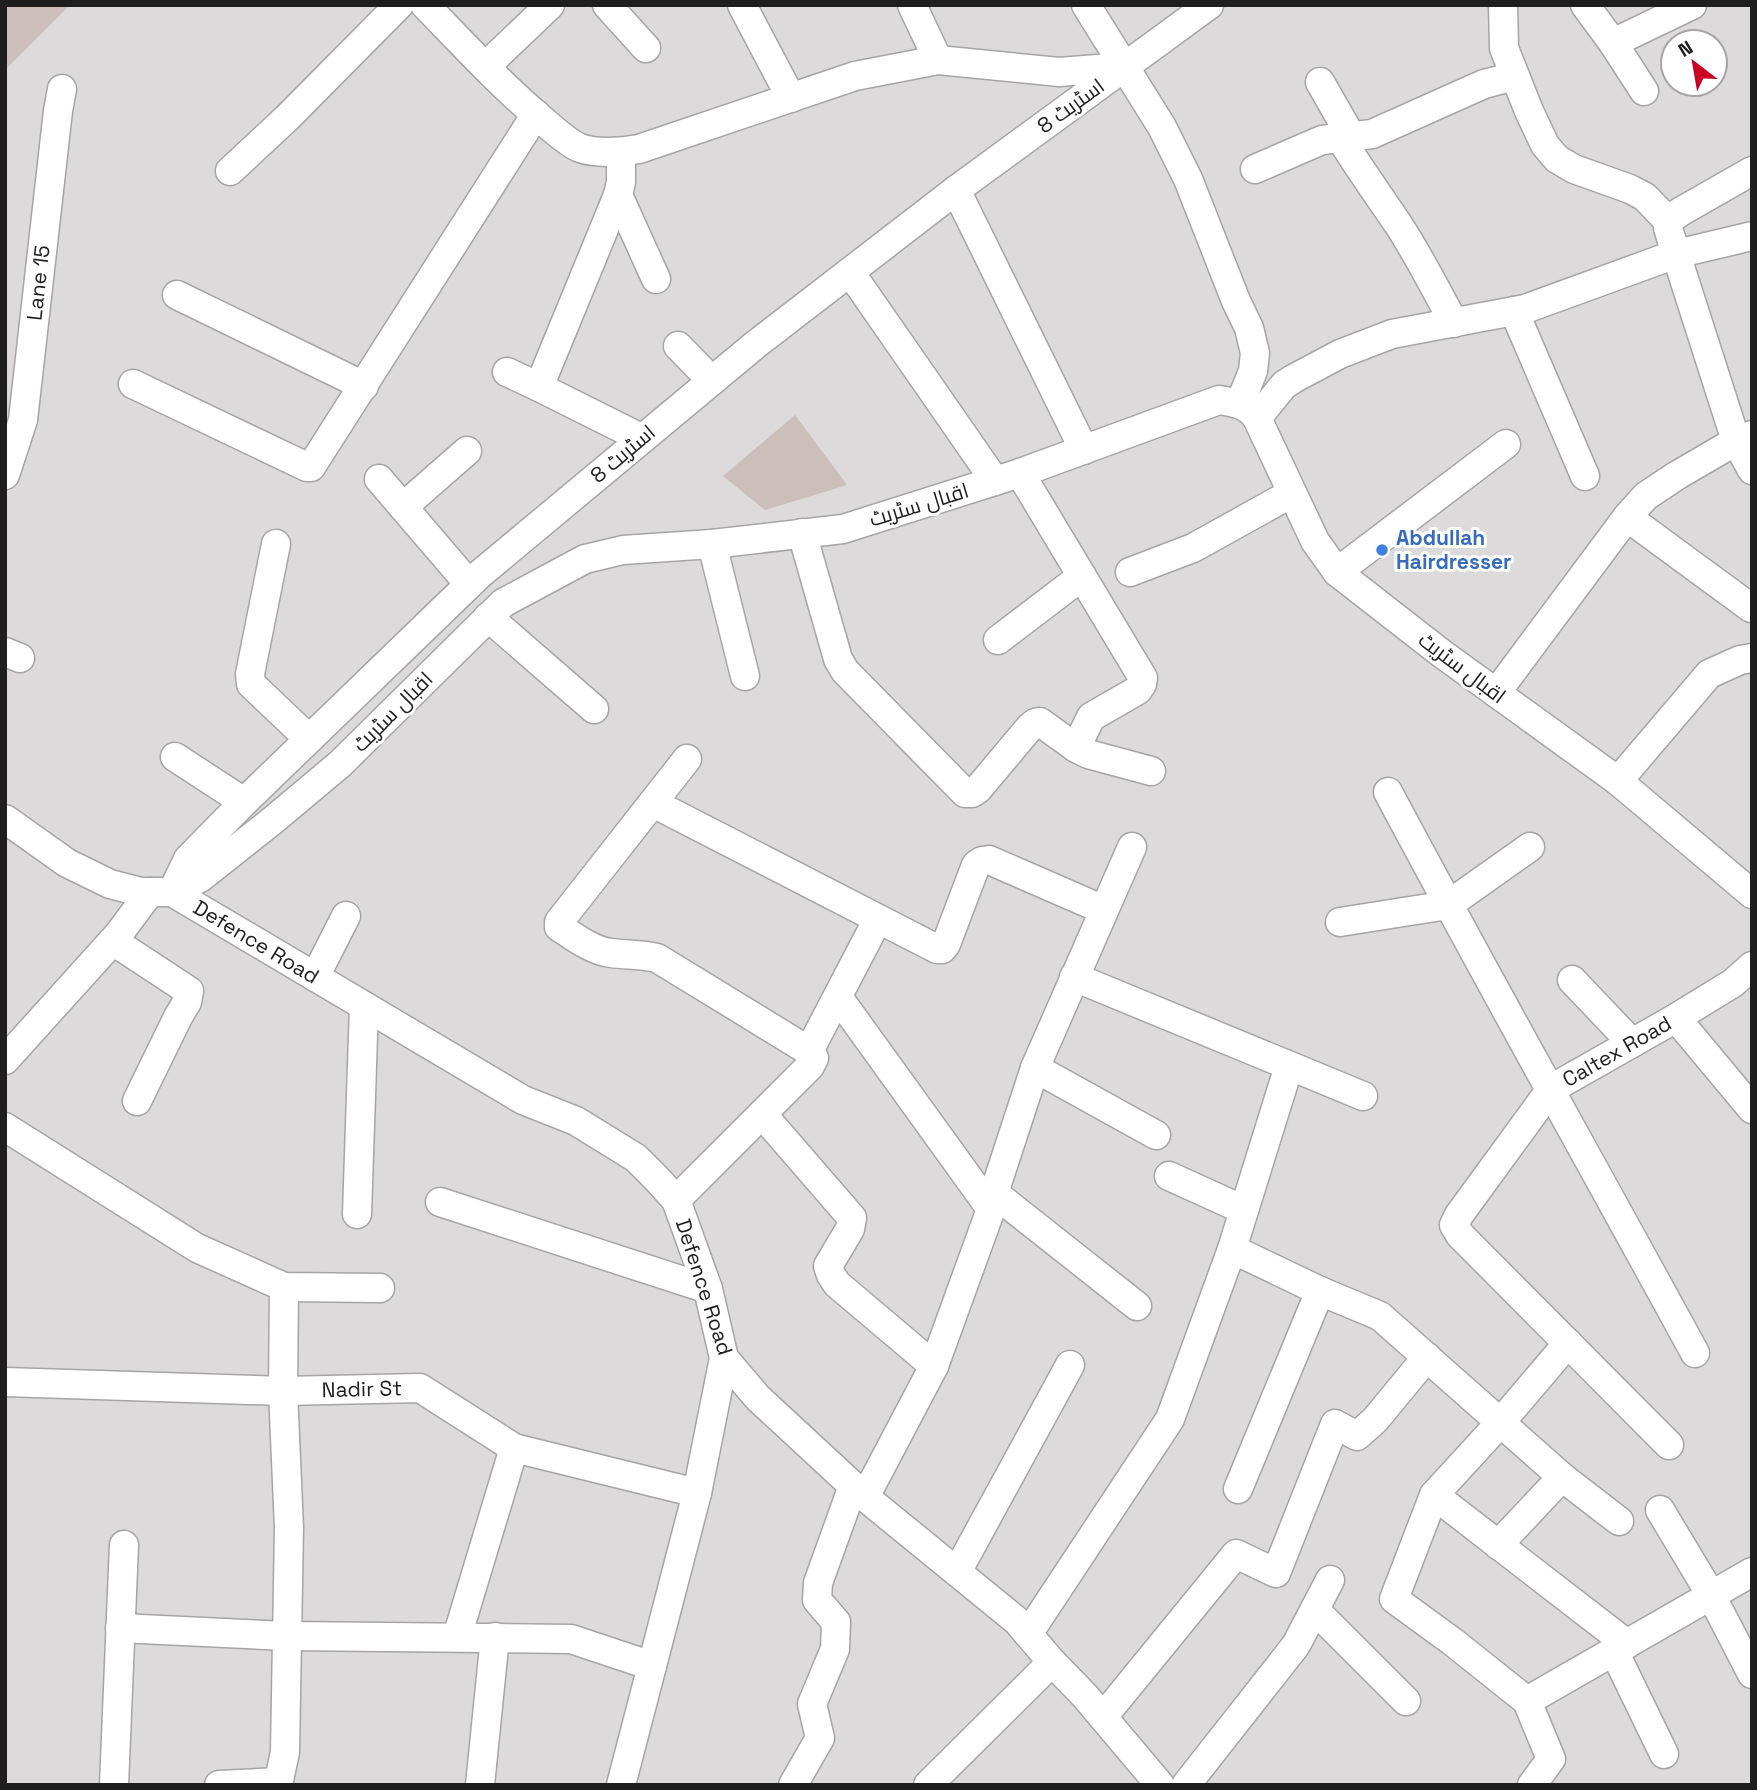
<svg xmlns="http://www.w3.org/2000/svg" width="1757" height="1790" font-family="'Space Grotesk',Cairo,sans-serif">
  <rect width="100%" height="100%" fill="#efe9e3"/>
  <path fill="#dcdadb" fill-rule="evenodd" d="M5,5H1752V1785H5ZM1673,42H1715V84H1673Z"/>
  <g fill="#ccbeb9">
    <polygon points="5,5 70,5 5,70"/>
    <polygon points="795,415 847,485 765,510 723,476"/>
  </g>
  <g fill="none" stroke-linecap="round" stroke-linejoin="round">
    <defs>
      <g id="minor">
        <path d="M425,5C463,44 500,84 541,119C551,127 567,143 580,148C596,154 622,152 639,149L855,76L938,60L1059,72L1123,67"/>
        <polyline points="607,5 646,48"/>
        <polyline points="742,5 791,98"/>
        <polyline points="912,5 938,60"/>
        <polyline points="1086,5 1162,127 1188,179 1236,301 1249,328 1255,353 1253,371 1240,403"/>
        <polyline points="1503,5 1504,48 1529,111 1545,145 1557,159 1574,169 1630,189 1645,197 1668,221 1668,228 1676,254 1736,441 1752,470"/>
        <polyline points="1585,5 1613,43 1644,91"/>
        <polyline points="1613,43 1692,5"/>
        <polyline points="486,66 550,5"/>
        <polyline points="1320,82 1352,138"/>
        <path d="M1341,139C1359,168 1379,196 1398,224C1419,256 1436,290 1454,323"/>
        <polyline points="1255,169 1322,140 1372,134 1484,84 1515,76"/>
        <polyline points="230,171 287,118 399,5"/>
        <polyline points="956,190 1084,450"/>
        <polyline points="618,195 656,279"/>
        <polyline points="1668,221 1680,212 1752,171"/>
        <polyline points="850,272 995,481"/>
        <polyline points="177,295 364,386"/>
        <polyline points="1514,311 1585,476"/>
        <polyline points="678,346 712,381"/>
        <polyline points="507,372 539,387 641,438"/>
        <polyline points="133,384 307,467 311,467 536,114"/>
        <polyline points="539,387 618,195 621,182 621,152"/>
        <polyline points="1257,418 1284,385 1293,379 1340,354 1392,334 1525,309 1676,254 1752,236"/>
        <polyline points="1020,473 1143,678 1142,684 1138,690 1091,717 1076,748 1088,754 1151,771"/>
        <path id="s1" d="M5,475L23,420L58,111L62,89"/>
        <polyline points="379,479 469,584"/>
        <polyline points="403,507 467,451"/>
        <polyline points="1627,517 1751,608"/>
        <polyline points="802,533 838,659 845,671 965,793 972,793 978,789 1030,727 1035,723 1040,722 1076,748"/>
        <polyline points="276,544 250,674 251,684 309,739"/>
        <polyline points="712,544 745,676"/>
        <polyline points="1130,572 1193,548 1292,493"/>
        <polyline points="1337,572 1506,444"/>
        <polyline points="488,617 594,709"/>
        <polyline points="998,640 1082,576"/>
        <polyline points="5,652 20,658"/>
        <polyline points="1496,693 1627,517 1646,496 1676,476 1736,441 1752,435"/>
        <polyline points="175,757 244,802"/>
        <polyline points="1618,781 1709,674 1740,660 1752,658"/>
        <path d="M1388,792C1488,980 1593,1166 1695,1353"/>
        <polyline points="653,803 937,949 942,949 946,944 976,865 982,861 989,860 1104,910"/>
        <path d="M5,819L67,863L110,884L141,892H172L200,878L272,821L340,764L503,603L585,559L623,550L712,544L843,529L1020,473L1219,400C1235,403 1248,404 1257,418L1315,541L1337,572L1441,653L1618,781L1752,894"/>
        <polyline points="1340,922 1448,905 1530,847"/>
        <polyline points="113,941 189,991 187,1002 178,1017 137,1101"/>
        <polyline points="315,977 346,916"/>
        <polyline points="1074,977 1363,1096"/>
        <polyline points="1572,980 1632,1043"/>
        <polyline points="838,997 991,1209"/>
        <polyline points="1676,1018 1752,1109"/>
        <polyline points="809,1051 878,919"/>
        <polyline points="5,1060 118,935 150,892"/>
        <polyline points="1035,1068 1156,1135"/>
        <polyline points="762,1114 852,1218 850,1229 828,1266 831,1275 837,1284 934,1366"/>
        <polyline points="5,1127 197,1248 284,1287 380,1288"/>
        <polyline points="1169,1176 1244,1210"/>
        <polyline points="994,1193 1137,1306"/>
        <path d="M676,1200L810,1066L814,1058L809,1051L657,958C642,954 626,955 611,953C593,951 574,937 559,927V922L687,759"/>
        <polyline points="440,1202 708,1289"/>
        <polyline points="357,1214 364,1006"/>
        <polyline points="1232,1249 1320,1291 1380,1316 1562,1477 1619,1521"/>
        <path id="s2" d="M5,1382L283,1391L420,1388L514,1448L697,1493"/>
        <path id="s3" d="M1669,1445L1460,1235L1454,1225L1459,1215L1551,1089L1676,1018L1733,983L1752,966"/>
        <polyline points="1238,1489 1320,1291"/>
        <polyline points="1434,1495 1627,1644"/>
        <polyline points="865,1497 934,1366 991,1209 994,1193 1035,1068 1132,847"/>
        <polyline points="1660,1510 1711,1595 1752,1674"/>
        <polyline points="1498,1545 1562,1477"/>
        <polyline points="957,1572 1070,1365"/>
        <polyline points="1315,1610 1406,1701"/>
        <polyline points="120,1628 287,1636 571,1639 652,1666"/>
        <polyline points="1028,1634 1170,1419 1232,1249 1289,1066"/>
        <polyline points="457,1637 514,1448"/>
        <polyline points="1614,1651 1664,1754"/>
        <polyline points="1527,1701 1752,1572"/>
        <polyline points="1103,1717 1236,1554 1276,1573 1335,1424 1357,1436 1375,1420 1427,1357"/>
        <polyline points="114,1785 124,1545"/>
        <polyline points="219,1785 279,1782"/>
        <polyline points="278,1785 285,1752 289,1528 283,1391 284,1287"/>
        <polyline points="480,1785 495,1637"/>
        <polyline points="621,1785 697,1493 724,1358"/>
        <polyline points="793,1785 820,1738 812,1704 835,1649 836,1622 817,1600 818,1583 853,1486"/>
        <polyline points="928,1785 1052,1662"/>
        <polyline points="1160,1785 1085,1696 1052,1662 1017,1621 865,1497 758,1398 724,1358 708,1289 676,1200 656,1178 636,1158 576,1121 523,1100 172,892 188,859 244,802 480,574 755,345 956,190 1209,5"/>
        <polyline points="1186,1785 1296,1645 1330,1580"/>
        <polyline points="1532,1785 1551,1759 1527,1701 1453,1642 1394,1599 1434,1495 1500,1423 1568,1343"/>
      </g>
    </defs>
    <use href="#minor" stroke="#a5a5a5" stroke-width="31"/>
    <use href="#minor" stroke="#fff" stroke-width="28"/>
  </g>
  <circle fill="#3f7fe0" stroke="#fff" stroke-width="2.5" cx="1382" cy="550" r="7"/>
  <g text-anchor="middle" stroke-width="6" stroke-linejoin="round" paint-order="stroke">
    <g font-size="21" fill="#1e1e1e" stroke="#fff">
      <text transform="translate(1071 106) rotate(-36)" y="7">اسٹریٹ 8</text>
      <text dy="7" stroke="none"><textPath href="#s1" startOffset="196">Lane 15</textPath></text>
      <text transform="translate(623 454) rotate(-40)" y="7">اسٹریٹ 8</text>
      <text transform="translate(919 505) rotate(-17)" y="7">اقبال سٹریٹ</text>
      <text transform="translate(1462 668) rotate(37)" y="7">اقبال سٹریٹ</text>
      <text transform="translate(393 712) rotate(-45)" y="7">اقبال سٹریٹ</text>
      <text transform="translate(256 942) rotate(31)" y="7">Defence Road</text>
      <text dy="7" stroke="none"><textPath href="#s3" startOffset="551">Caltex Road</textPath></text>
      <text transform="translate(704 1287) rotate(72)" y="7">Defence Road</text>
      <text dy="7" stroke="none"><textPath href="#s2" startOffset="357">Nadir St</textPath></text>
    </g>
    <g font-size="21" font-weight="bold" fill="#366cbe" stroke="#fff" text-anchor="start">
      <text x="1396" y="545">Abdullah<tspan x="1396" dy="24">Hairdresser</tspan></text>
    </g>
  </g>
  <rect width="1757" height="1790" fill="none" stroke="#1e1e1e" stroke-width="14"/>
  <g transform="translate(1694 63) rotate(329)"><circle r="33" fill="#ffffff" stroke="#a5a5a5" stroke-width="2"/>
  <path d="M0-5L12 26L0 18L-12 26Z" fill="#cb0023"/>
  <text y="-10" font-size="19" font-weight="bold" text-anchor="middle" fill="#1e1e1e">N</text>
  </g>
</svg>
